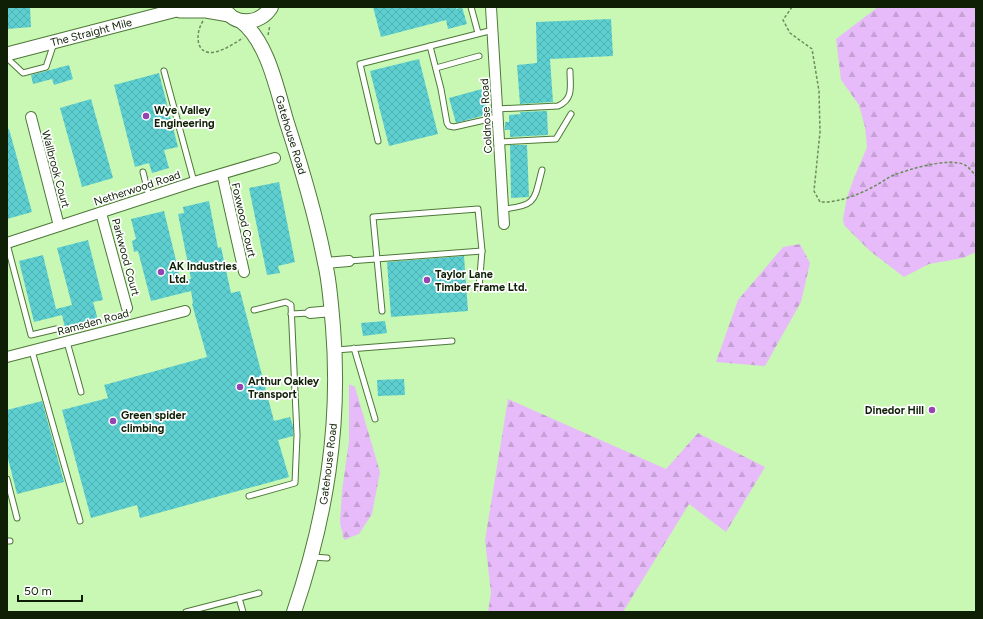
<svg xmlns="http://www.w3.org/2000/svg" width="983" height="619" font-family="Figtree,sans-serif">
  <defs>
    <pattern id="forest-firs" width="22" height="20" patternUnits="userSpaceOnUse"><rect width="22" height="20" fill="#e7bbf9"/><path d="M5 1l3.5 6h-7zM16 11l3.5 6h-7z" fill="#c5a0d4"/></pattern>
    <pattern id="building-cross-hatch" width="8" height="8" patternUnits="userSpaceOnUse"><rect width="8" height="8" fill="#5dcfd0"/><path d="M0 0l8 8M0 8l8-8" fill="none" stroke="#50b1b1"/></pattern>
  </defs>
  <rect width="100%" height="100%" fill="#c9f8b4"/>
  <g fill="url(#forest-firs)">
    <polygon points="878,7 976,7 976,252 963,258 929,264 904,277 870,251 844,225 843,219 847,197 854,178 867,147 865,127 859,105 841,80 836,39"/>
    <polygon points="800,244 810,263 801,302 765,366 716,362 738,300 783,247"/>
    <polygon points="349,384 355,387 380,472 372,514 359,534 344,540 340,523 342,491 349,441"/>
    <polygon points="508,399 666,469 698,433 765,467 726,532 689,504 623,612 488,612 491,593 485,540"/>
  </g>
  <g fill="url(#building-cross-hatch)">
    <polygon points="7,7 30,7 31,27 7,29"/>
    <polygon points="373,7 455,7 456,9 462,7 467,24 448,29 446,20 381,37"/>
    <polygon points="611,19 613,56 550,59 553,102 520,104 517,65 537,63 536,22"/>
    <polygon points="419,59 438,134 389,146 370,71"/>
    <polygon points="69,65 73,79 54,85 52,79 33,84 31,75"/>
    <polygon points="159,73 178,147 164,150 169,168 152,173 149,163 135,167 114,85"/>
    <polygon points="482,89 489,114 456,123 449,98"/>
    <polygon points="91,99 113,178 82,187 60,108"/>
    <polygon points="547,111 548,135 510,137 510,130 505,130 505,122 509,122 509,115 521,114 520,112"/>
    <polygon points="7,129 9,129 32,212 7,219"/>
    <polygon points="510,145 527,145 529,197 511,198"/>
    <polygon points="279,182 295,262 278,266 280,273 267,275 249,188"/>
    <polygon points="209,201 218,248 221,247 231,293 240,291 274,421 290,417 293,426 293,436 278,440 289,477 140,518 137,505 91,518 62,410 108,398 104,385 207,357 192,304 193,303 191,291 151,301 138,251 134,252 132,241 136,239 131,219 164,211 181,281 191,279 178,214 184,213 183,207"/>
    <polygon points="88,240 103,300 93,302 99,323 66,332 62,315 34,322 19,261 43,255 56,309 72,305 57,248"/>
    <polygon points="464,256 468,311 391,317 387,262"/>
    <polygon points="385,321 387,333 363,336 361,323"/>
    <polygon points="404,379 405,395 378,396 377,380"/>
    <polygon points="42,401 64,482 17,494 7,455 7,410"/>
  </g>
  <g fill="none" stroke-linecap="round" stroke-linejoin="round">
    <defs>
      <g id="service">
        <polyline points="471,7 478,33"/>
        <polyline points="430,46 441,89 447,123 449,126 454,127 498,117"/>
        <polyline points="7,58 23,73 46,67 54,43"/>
        <polyline points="436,68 479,56"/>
        <polyline points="164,71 194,182"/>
        <path d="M497,109L558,106C574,99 570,86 570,71"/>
        <polyline points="378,141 360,64 493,30"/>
        <polyline points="499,142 556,139 571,114"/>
        <polyline points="143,172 149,197"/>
        <path d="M503,209C537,206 534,200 542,170"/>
        <polyline points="7,244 31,335 56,329"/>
        <polyline points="349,261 482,251"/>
        <polyline points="382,311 373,217 478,209 482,251 479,288"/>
        <polyline points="291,314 310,313"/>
        <polyline points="67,342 81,392"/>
        <polyline points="354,348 375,419"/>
        <polyline points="336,350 452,341"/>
        <polyline points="32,351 80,521"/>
        <polyline points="7,479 17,518"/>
        <polyline points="249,496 295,483 297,435 291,305 286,302 254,310"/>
        <polyline points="7,541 10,541"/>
        <polyline points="313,557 327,558"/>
        <polyline points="239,598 243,612"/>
        <polyline points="186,612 259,593"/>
      </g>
      <g id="minor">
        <polyline points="491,7 504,224"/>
        <polyline points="31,117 59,226"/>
        <polyline points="222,174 244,272"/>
        <polyline points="101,213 127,308"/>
        <polyline points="7,243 194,182 275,158"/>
        <polyline points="325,263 349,261"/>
        <polyline points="310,313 332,311"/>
        <polyline points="7,357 185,311"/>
      </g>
      <g id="tertiary">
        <polyline points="180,11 206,11 229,15"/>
        <path id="s1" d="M7,54L188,7"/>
      </g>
      <g id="secondary">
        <path d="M223,7C234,27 260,25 271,7"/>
        <path id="s2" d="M241,21C268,42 277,90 287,123C302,169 316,215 325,263C330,284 331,306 333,327C341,426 326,518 294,612"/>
      </g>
    </defs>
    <use href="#service" stroke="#4e7839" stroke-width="7"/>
    <use href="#minor" stroke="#4e7839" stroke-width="12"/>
    <use href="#tertiary" stroke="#4e7839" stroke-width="15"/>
    <use href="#secondary" stroke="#4e7839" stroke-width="16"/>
    <g stroke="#6c8c5d" stroke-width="1.5" stroke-dasharray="3 2" stroke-linecap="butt">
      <path d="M792,7L783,20L790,33L812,49L819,91L820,132L814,191L820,202C840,203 863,193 880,183C885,180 889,177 894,175C910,169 949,157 965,165C969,167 973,173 976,176"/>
      <path d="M203,21C195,33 195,56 215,52C225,50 235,43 243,38"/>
      <polyline points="268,35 270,25"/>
    </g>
    <use href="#service" stroke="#fff" stroke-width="5"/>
    <use href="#minor" stroke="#fff" stroke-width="10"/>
    <use href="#tertiary" stroke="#fff" stroke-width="13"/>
    <use href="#secondary" stroke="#fff" stroke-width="14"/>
  </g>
  <g fill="#9644b3" stroke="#fff" stroke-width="1.5">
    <circle cx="146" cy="116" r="4"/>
    <circle cx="161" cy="272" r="4"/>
    <circle cx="427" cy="280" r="4"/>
    <circle cx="240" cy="387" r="4"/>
    <circle cx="932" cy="410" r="4"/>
    <circle cx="113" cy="421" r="4"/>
  </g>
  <g text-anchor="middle" stroke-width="3.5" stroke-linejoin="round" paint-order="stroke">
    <g font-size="11" fill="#0e1f05" stroke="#fff">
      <text dy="4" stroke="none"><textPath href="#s1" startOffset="87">The Straight Mile</textPath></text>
      <text transform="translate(486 116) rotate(-93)" y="4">Coldnose Road</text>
      <text dy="4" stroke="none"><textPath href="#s2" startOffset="126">Gatehouse Road</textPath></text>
      <text transform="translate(56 169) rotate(75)" y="4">Wallbrook Court</text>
      <text transform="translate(137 188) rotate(-18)" y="4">Netherwood Road</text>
      <text transform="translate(244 220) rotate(77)" y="4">Foxwood Court</text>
      <text transform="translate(126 257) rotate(75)" y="4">Parkwood Court</text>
      <text transform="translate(93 322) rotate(-15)" y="4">Ramsden Road</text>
      <text transform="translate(328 464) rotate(-83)" y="4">Gatehouse Road</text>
    </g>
    <g font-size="11" font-weight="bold" fill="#0e1f05" stroke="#fff" text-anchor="start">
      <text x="154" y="114">Wye Valley<tspan x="154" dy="13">Engineering</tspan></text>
      <text x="169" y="270">AK Industries<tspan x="169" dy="13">Ltd.</tspan></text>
      <text x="435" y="278">Taylor Lane<tspan x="435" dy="13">Timber Frame Ltd.</tspan></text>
      <text x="248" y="385">Arthur Oakley<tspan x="248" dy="13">Transport</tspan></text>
      <text x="924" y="414" text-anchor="end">Dinedor Hill</text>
      <text x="121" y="419">Green spider<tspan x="121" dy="13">climbing</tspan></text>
    </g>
  </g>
  <rect width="983" height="619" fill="none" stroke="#0e1f05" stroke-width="16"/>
  <path d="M18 595v6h64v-6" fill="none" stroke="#0e1f05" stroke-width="2"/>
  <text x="24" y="595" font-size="12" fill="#0e1f05" stroke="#ffffff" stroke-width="3" paint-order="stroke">50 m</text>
</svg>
